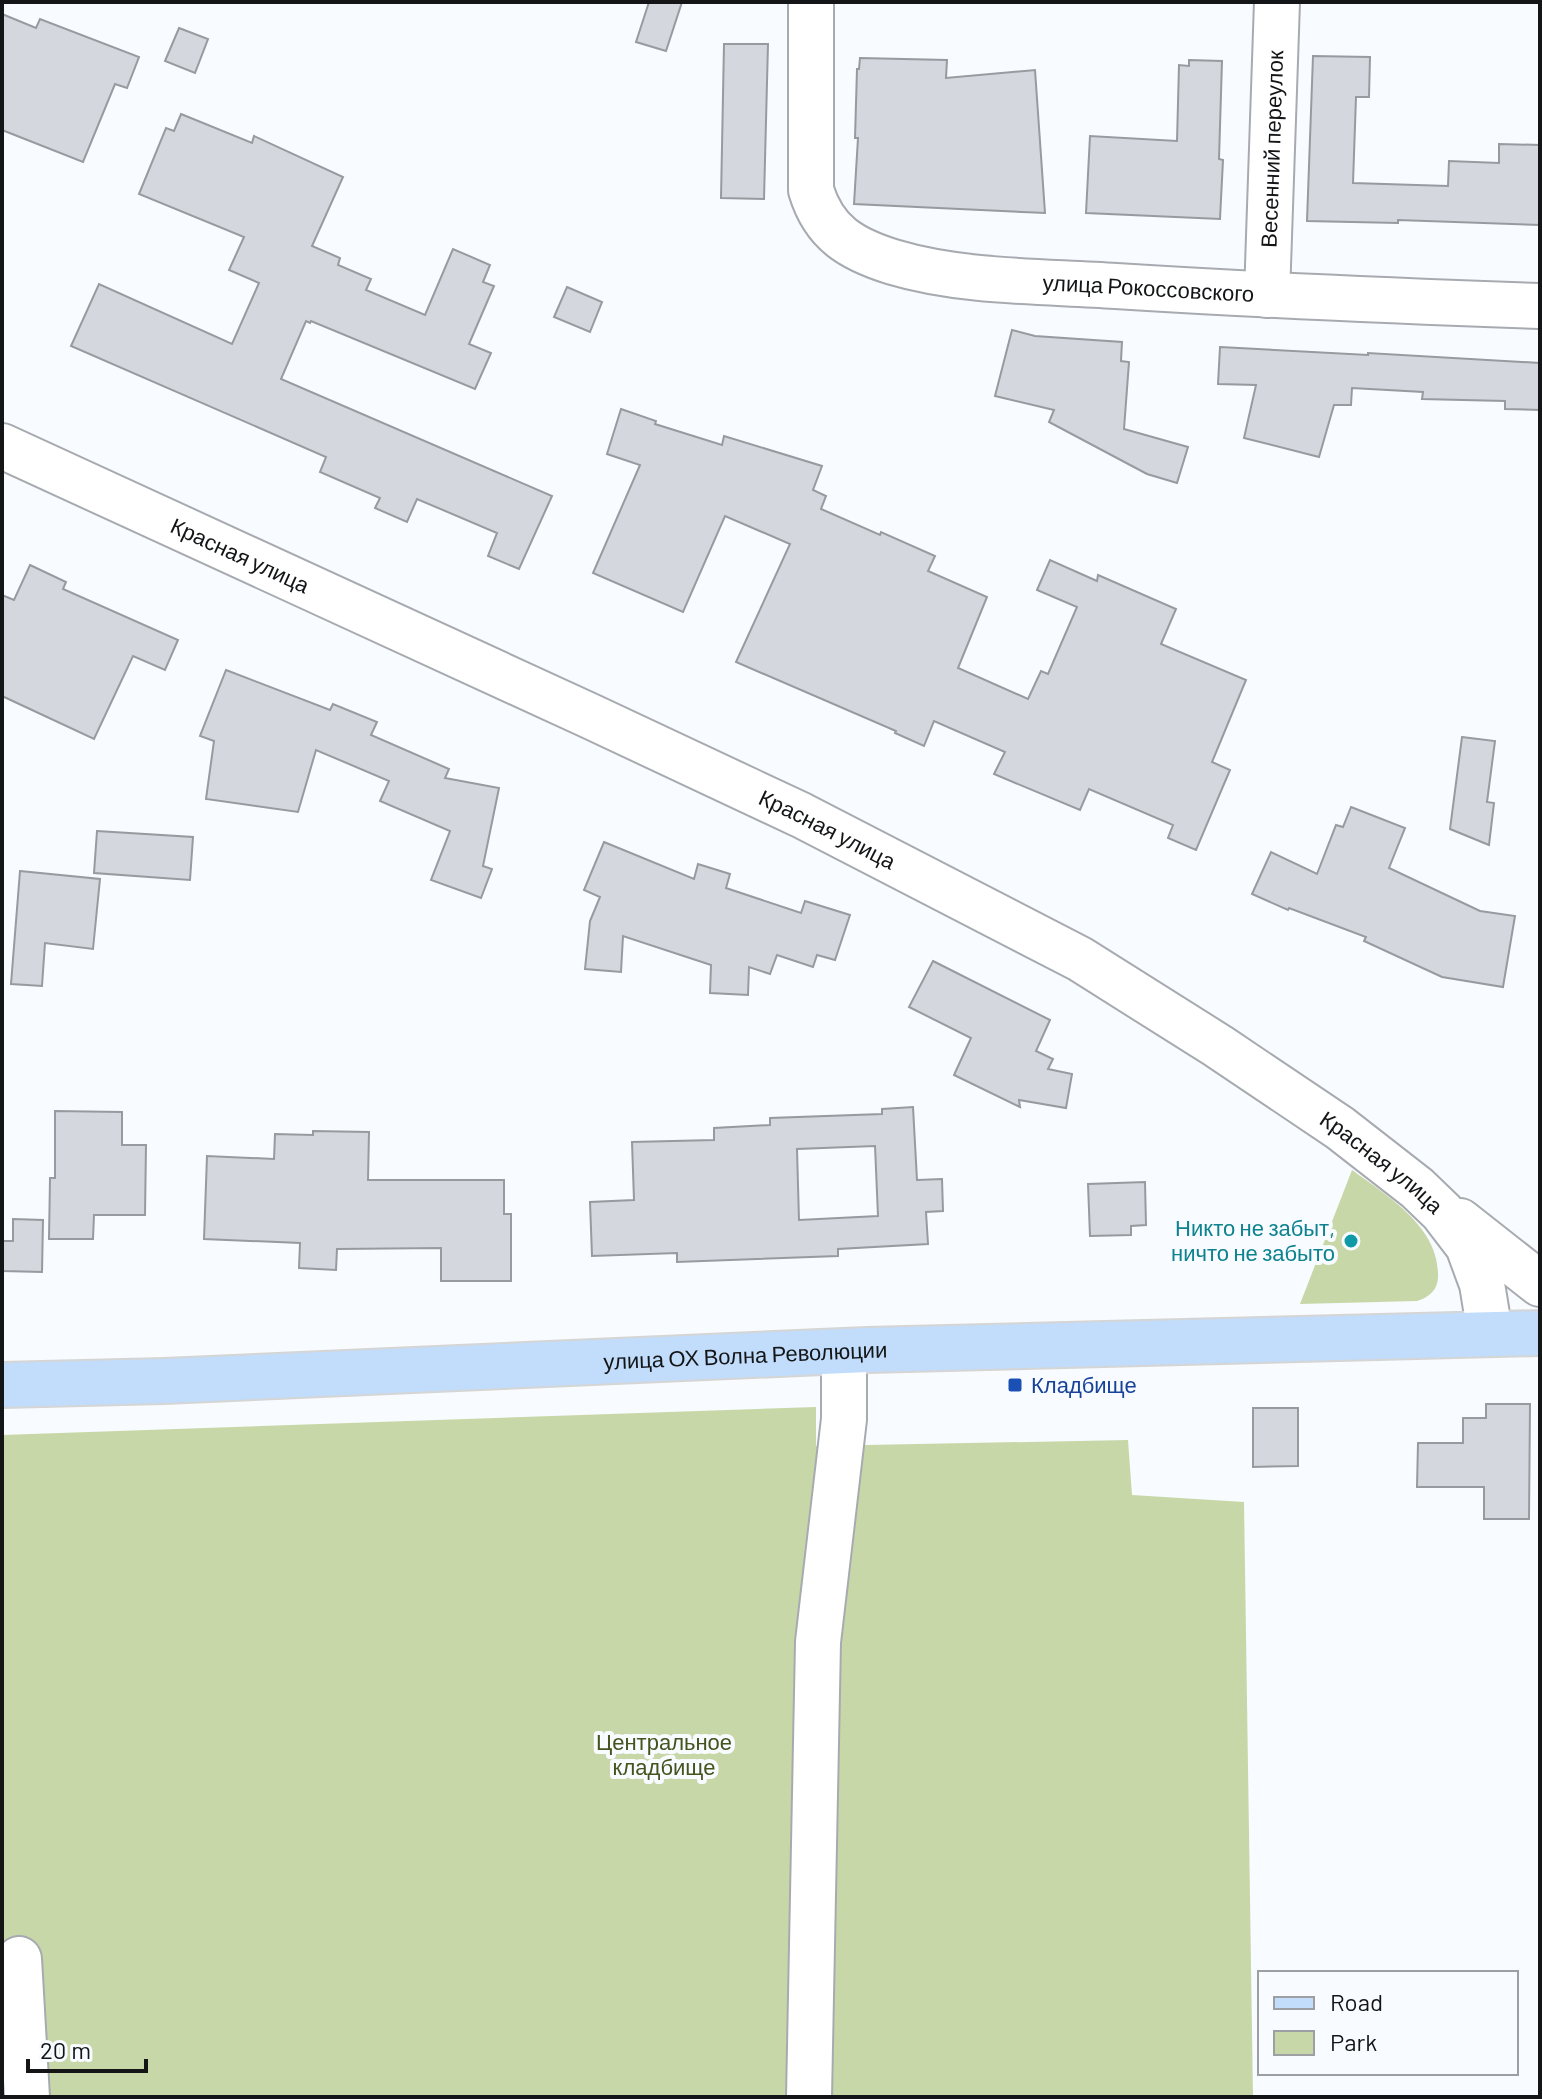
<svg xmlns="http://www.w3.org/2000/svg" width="1542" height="2099" font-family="Barlow,sans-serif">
  <rect width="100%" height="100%" fill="#f8fbff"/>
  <g fill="#c8d7a7">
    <path d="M1352,1170C1386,1195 1438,1226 1438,1274C1439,1289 1430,1297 1417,1301L1300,1304Z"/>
    <polygon points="816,1407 816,1446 1128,1440 1132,1495 1244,1502 1253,2097 2,2097 2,1435"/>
  </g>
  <g fill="#d4d7dd" stroke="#979a9f" stroke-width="2" fill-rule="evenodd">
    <polygon points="649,2 682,2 666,51 636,42"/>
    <polygon points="2,14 36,28 40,19 139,57 127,88 115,84 83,162 2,130"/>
    <polygon points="179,28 208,39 195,73 165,61"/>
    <polygon points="724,44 768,44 764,199 721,198"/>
    <polygon points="1313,56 1370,57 1369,97 1356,97 1353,183 1448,186 1449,161 1499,163 1499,144 1540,145 1540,225 1398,220 1398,223 1307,221"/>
    <polygon points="860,58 947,60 946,78 1035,70 1045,213 854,204 858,138 855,138 857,69 859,69"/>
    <polygon points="1189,60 1222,61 1219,159 1223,160 1220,219 1086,213 1090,136 1177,141 1179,65 1189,66"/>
    <polygon points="181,114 252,143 254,136 343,177 312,246 340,258 338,265 371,279 366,290 425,315 453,249 490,265 483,282 494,286 469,344 491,353 475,389 311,321 310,323 306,321 281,379 552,496 519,569 488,556 497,533 417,499 407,522 375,508 380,498 320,472 326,457 71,346 99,284 232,344 259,283 229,270 244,237 139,194 166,128 174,131"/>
    <polygon points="567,287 602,302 590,332 554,317"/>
    <polygon points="1012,330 1035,336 1122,342 1121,361 1129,362 1124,429 1188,447 1177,483 1147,474 1049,422 1054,410 995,396"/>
    <polygon points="1220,347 1368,355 1368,353 1540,363 1540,410 1505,409 1505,401 1422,399 1423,392 1352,388 1351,405 1334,405 1319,457 1244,438 1256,385 1218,384"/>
    <polygon points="621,409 656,421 655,424 722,445 724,436 822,466 813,490 826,496 821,509 880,535 881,532 935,556 928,571 987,597 958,668 1028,699 1041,671 1048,674 1077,607 1037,590 1050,560 1097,581 1098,575 1176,609 1161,644 1246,680 1212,762 1230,770 1196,850 1168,838 1173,825 1089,789 1080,810 994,774 1005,752 934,721 924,746 895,733 896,731 736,662 790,544 725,516 683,612 593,573 640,465 607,454"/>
    <polygon points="30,565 66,582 63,589 178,640 165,670 133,656 94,739 2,696 2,595 14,600"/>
    <polygon points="226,670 330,710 333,704 377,722 371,735 449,769 445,778 499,788 483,866 492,869 481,898 431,880 450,831 380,801 389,781 316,750 298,812 206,799 214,741 200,736"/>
    <polygon points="1462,737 1495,741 1487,802 1494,803 1489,845 1450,829"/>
    <polygon points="1351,807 1405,828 1389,868 1480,911 1515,916 1503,987 1442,977 1364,941 1366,937 1289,908 1288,910 1252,894 1271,852 1317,874 1336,825 1343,827"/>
    <polygon points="97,831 193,837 190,880 94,873"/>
    <polygon points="604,842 694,879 698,864 730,874 726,888 801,913 805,901 850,915 835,960 817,955 813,967 777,955 770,974 749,967 748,995 710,993 711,965 623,936 621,972 585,969 590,921 600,897 584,890"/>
    <polygon points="20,871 100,879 93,949 45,943 42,986 11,984"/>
    <polygon points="933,961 1050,1020 1036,1051 1053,1059 1048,1069 1072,1074 1066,1108 1019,1100 1020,1107 954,1075 971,1038 909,1007"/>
    <path d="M913,1107L917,1180L942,1179L943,1211L926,1212L928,1244L838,1249V1256L677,1262V1253L592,1256L590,1202L634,1200L632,1142L714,1140V1128L770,1125V1118L882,1114V1109ZM875,1146L878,1216L799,1220L797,1149Z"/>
    <polygon points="55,1111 122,1112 122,1145 146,1145 145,1215 94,1215 93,1239 49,1239 50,1178 55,1178"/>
    <polygon points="313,1131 369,1132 368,1180 504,1180 504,1214 511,1214 511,1281 441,1281 441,1248 337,1249 336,1270 299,1268 300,1243 204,1239 207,1156 274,1159 275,1134 313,1135"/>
    <polygon points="1145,1182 1146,1225 1131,1226 1131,1235 1090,1236 1088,1184"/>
    <polygon points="13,1219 43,1220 42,1272 2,1271 2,1241 13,1241"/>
    <polygon points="1486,1404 1530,1404 1529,1519 1484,1519 1484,1487 1417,1487 1418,1443 1463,1443 1463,1418 1486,1418"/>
    <polygon points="1253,1408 1298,1408 1298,1466 1253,1467"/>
  </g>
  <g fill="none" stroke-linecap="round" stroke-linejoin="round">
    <defs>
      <g id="minor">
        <path id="s1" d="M811,2V190C824,233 851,249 893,262C963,283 1043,281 1116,286C1257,295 1399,301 1540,306"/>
        <path id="s2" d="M1267,295L1277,2"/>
        <path id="s3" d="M2,446L590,716L801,815L1080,959L1218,1046L1340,1128L1417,1188L1442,1212L1468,1246L1482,1284L1490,1333"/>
        <polyline points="1460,1221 1540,1284"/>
        <polyline points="19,1959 27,2097"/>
        <polyline points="809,2097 818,1642 844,1419 844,1352"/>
      </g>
      <g id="major">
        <path id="s4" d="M2,1385L164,1381L867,1350L1540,1333"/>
      </g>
    </defs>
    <use href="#minor" stroke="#a7abb0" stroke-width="48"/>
    <use href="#major" stroke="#d5d5d5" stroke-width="48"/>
    <use href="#minor" stroke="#fff" stroke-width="44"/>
    <use href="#major" stroke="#c1ddfb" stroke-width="44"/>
  </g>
  <circle fill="#0f9aa8" stroke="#f8fbff" stroke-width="3" cx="1351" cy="1241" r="8"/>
  <rect fill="#1a4fb4" stroke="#f8fbff" stroke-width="3" x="1007" y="1377" width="16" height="16" rx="4"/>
  <g text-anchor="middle" stroke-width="8" stroke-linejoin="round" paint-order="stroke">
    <g font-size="22" fill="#141517" stroke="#f8fbff">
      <text dy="8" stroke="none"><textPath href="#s2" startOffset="146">Весенний переулок</textPath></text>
      <text dy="8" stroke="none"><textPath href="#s1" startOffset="560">улица Рокоссовского</textPath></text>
      <text dy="8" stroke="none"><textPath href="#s3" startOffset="262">Красная улица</textPath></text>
      <text dy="8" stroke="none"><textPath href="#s3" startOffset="910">Красная улица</textPath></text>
      <text dy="8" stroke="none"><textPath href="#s3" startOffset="1558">Красная улица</textPath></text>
      <text dy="8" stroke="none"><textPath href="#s4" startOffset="744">улица ОХ Волна Революции</textPath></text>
    </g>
    <g font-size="22" fill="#0d838f" stroke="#f8fbff" text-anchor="end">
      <text x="1335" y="1236">Никто не забыт,<tspan x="1335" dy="25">ничто не забыто</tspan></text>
    </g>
    <g font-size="22" fill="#164399" stroke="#f8fbff" text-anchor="start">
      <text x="1031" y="1393">Кладбище</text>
    </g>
    <g font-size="22" fill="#45531d" stroke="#f8fbff">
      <text x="664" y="1750">Центральное<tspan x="664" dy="25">кладбище</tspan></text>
    </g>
  </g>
  <rect width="1542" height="2099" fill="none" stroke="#141517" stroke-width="8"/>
  <rect x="1258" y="1971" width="260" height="104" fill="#f8fbff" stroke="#9d9fa2" stroke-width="2"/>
  <rect x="1274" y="1997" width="40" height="12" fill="#c1ddfb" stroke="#9d9fa2" stroke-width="2"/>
  <text x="1330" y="2011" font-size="24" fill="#141517">Road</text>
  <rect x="1274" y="2031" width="40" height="24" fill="#c8d7a7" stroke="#9d9fa2" stroke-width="2"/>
  <text x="1330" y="2051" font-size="24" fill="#141517">Park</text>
  <path d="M28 2059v12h118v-12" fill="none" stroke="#141517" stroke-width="4"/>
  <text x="40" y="2059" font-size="24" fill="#141517" stroke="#f8fbff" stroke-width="6" paint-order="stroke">20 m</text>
</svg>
